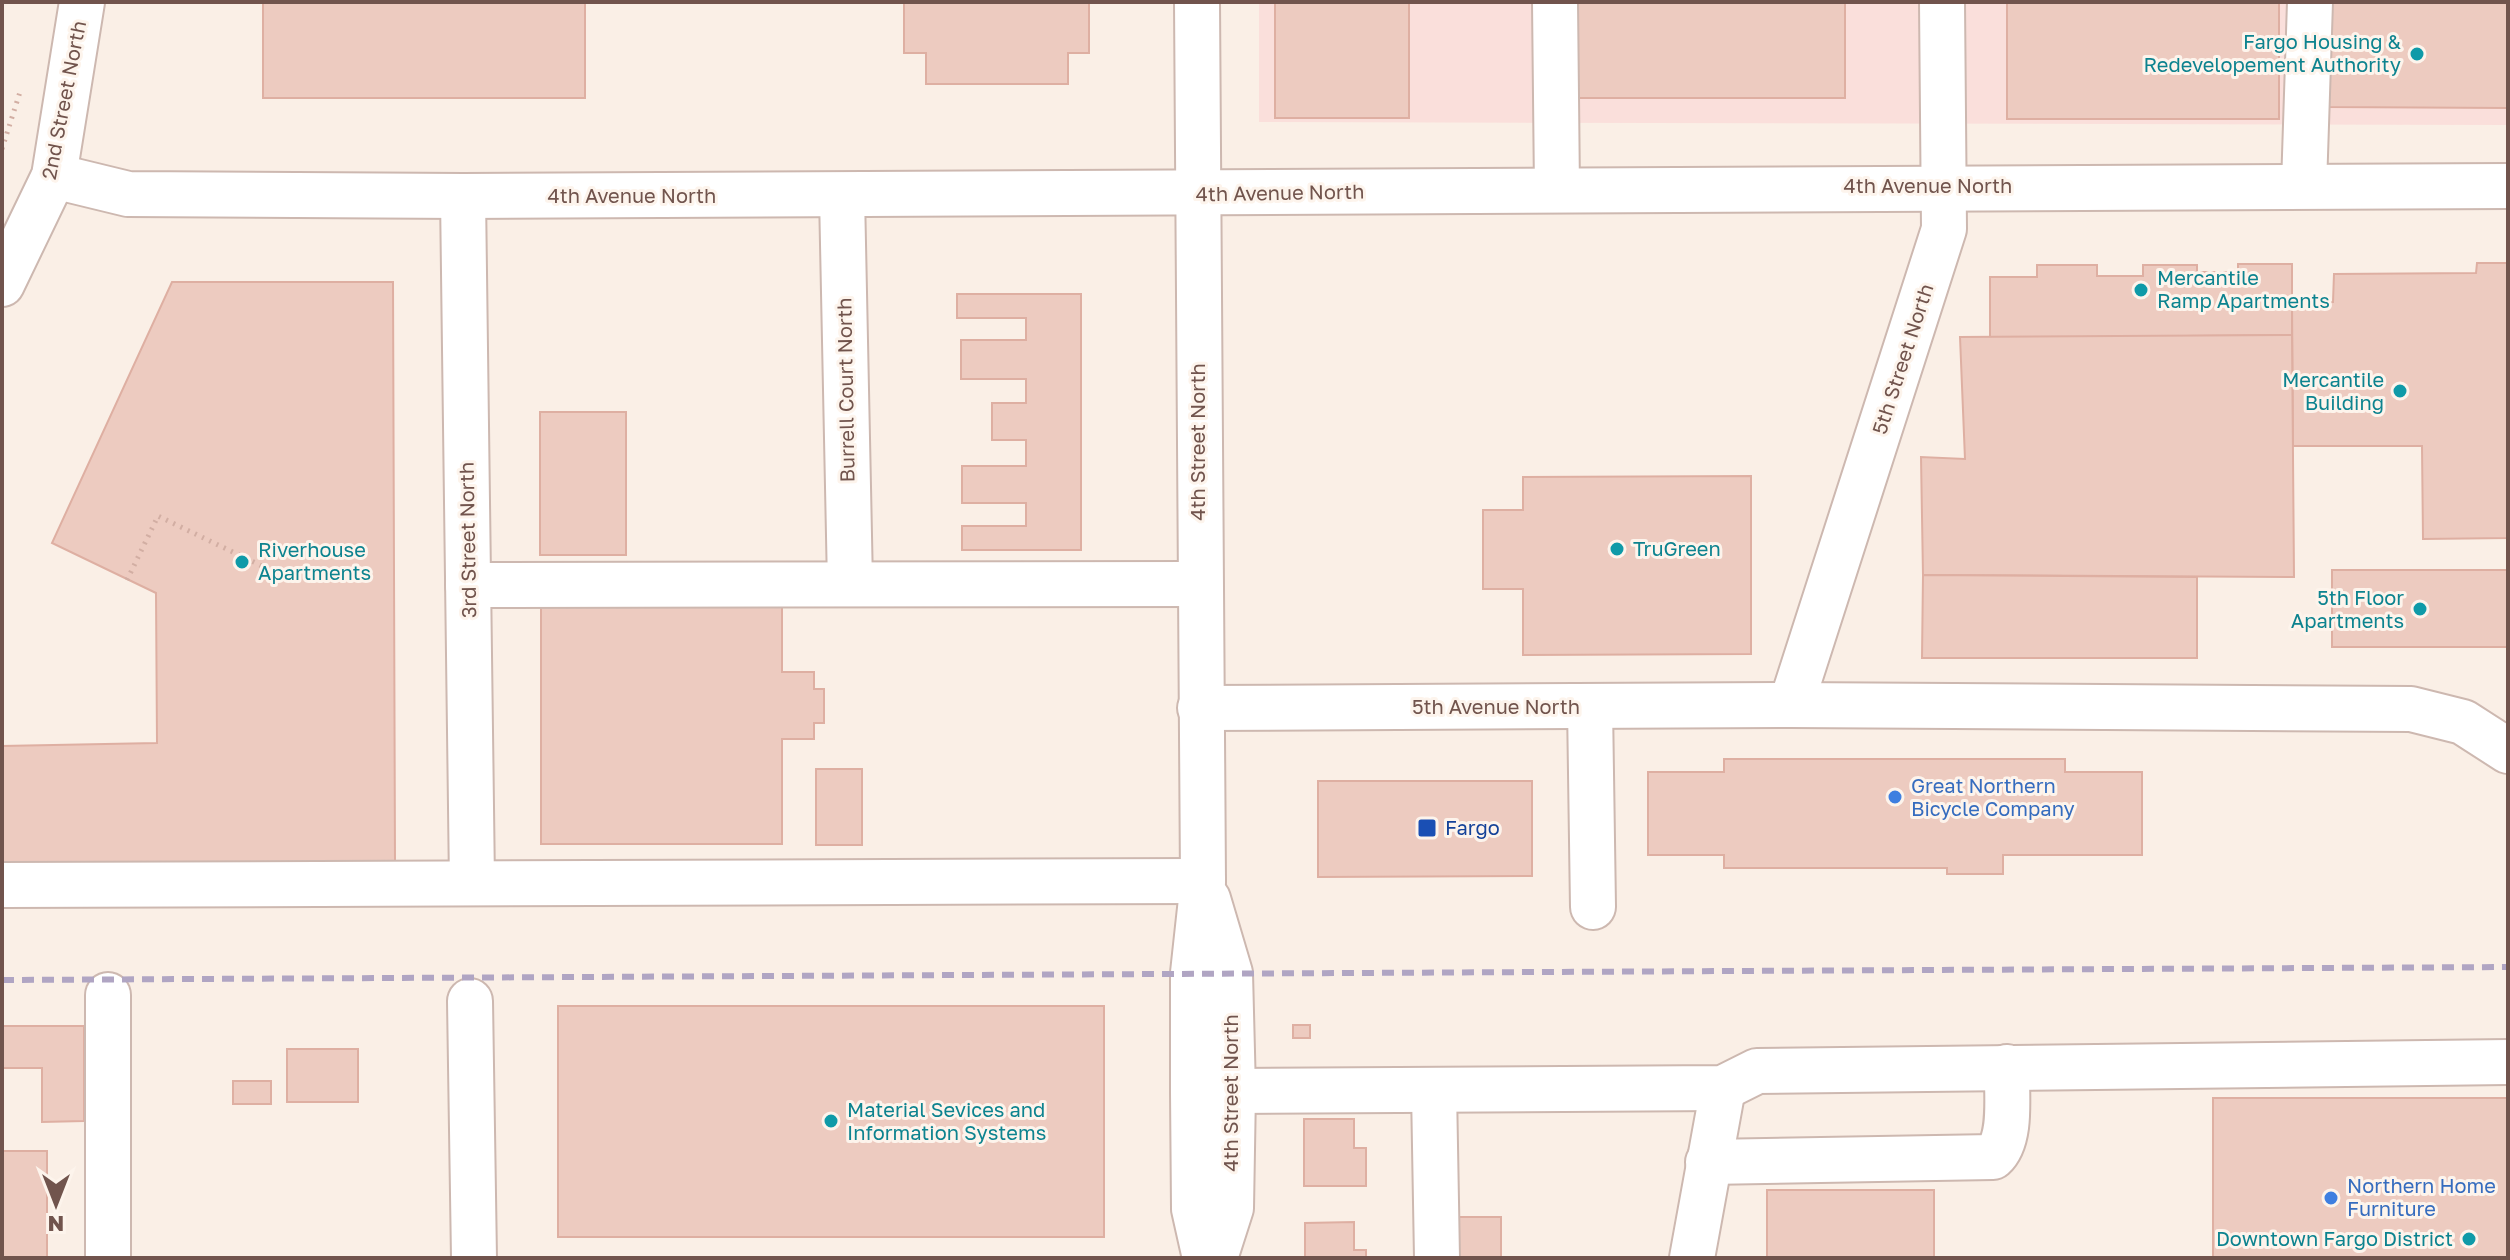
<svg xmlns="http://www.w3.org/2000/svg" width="2510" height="1260" font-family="'Golos Text',sans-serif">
  <rect width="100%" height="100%" fill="#faefe6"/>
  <polygon fill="#fadfdb" points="1259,2 2508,2 2508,125 1259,122"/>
  <g fill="#edcbc0" stroke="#deafa2" stroke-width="2">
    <rect x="263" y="2" width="322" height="96"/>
    <polygon points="904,2 1089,2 1089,53 1068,53 1068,84 926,84 926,53 904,53"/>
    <rect x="1275" y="2" width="134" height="116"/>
    <rect x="1577" y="2" width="268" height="96"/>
    <rect x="2007" y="2" width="272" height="117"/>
    <polygon points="2327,2 2508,2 2508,108 2327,107"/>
    <polygon points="2477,263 2508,263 2508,538 2423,539 2422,446 2293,446 2292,303 2333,302 2334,274 2476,273"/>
    <polygon points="2238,264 2292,264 2292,335 1990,338 1990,277 2037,277 2037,265 2097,265 2097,276 2143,276 2143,265 2197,265 2197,272 2238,272"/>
    <polygon points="172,282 393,282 395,863 2,868 2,746 157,743 156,593 52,543"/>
    <polygon points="957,294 1081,294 1081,550 962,550 962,526 1026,526 1026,503 962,503 962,466 1026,466 1026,440 992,440 992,403 1026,403 1026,379 961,379 961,340 1026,340 1026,318 957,318"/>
    <polygon points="2292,335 2294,577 1923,575 1921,457 1965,459 1960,337"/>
    <rect x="540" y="412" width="86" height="143"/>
    <polygon points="1751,476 1751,654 1523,655 1523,589 1483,589 1483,510 1523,510 1523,477"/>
    <rect x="2332" y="570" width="176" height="77"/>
    <polygon points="1923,575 2197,577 2197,658 1922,658"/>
    <polygon points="541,596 782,596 782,672 814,672 814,689 824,689 824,723 814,723 814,739 782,739 782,844 541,844"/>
    <polygon points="1724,759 2065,759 2065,772 2142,772 2142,855 2003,855 2003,874 1947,874 1947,868 1724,868 1724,855 1648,855 1648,772 1724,772"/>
    <rect x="816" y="769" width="46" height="76"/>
    <polygon points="1318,781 1532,781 1532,876 1318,877"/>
    <rect x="558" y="1006" width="546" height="231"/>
    <rect x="1293" y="1025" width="17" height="13"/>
    <polygon points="2,1026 84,1026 84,1121 42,1122 42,1068 2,1068"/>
    <rect x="287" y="1049" width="71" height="53"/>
    <rect x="233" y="1081" width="38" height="23"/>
    <rect x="2213" y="1098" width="295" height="160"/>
    <polygon points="1304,1119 1354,1119 1354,1148 1366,1148 1366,1186 1304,1186"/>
    <rect x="2" y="1151" width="45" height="107"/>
    <rect x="1767" y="1190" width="167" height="68"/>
    <rect x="1451" y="1217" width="50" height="41"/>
    <polygon points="1354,1222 1354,1250 1366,1250 1366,1258 1305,1258 1305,1223"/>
  </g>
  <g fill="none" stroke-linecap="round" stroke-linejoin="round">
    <defs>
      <g id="minor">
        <polyline points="1197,2 1203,881 1193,973 1193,1092 1194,1209 1205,1258"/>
        <polyline points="1555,2 1557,190"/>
        <polyline points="54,176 128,194 463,196 2508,186"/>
        <polyline points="2304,186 2310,2"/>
        <polyline points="842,195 850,584"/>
        <polyline points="463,196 472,883"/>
        <polyline points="2,284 54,176 82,2"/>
        <polyline points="468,585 1199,584"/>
        <polyline points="1791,705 1944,229 1942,2"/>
        <polyline points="1590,706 1593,907"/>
        <polyline points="1200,708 1791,705 2411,709 2463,722 2508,751"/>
        <polyline points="2,885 1203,881"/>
        <polyline points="1208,899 1230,973 1233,1091 1231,1208 1215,1258"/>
        <polyline points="108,995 108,1258"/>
        <polyline points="470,1001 474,1258"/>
        <polyline points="1434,1090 1437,1258"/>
        <polyline points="1233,1091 1723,1088 1757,1071 2508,1062"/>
        <path d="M1708,1162L1993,1157C2013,1139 2006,1093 2007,1067"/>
        <polyline points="1692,1258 1723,1088"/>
      </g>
    </defs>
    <use href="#minor" stroke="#cdb8b0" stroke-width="48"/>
    <g stroke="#d2aea3" stroke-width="5" stroke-dasharray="2 6" stroke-linecap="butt">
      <polyline points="2,149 20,92"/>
      <polyline points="127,580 158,516 266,568"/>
    </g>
    <use href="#minor" stroke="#fff" stroke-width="44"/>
    <polyline stroke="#b0a5c3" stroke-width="6" stroke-dasharray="12 8" stroke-linecap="butt" points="2,980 2508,967"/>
  </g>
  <g fill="#0f9aa8" stroke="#fdf4ec" stroke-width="3">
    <circle cx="2417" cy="54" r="8"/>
    <circle cx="2141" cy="290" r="8"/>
    <circle cx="2400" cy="391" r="8"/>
    <circle cx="1617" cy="549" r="8"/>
    <circle cx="242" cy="562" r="8"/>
    <circle cx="2420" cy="609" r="8"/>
    <circle cx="831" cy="1121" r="8"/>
    <circle cx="2469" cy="1239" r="8"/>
  </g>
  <g fill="#3f7fe0" stroke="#fdf4ec" stroke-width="3">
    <circle cx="1895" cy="797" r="8"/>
    <circle cx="2331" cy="1198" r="8"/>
  </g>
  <rect fill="#1a4fb4" stroke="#fdf4ec" stroke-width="3" x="1417" y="818" width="20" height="20" rx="4"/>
  <g text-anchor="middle" stroke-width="6" stroke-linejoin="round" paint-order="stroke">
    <g font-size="20" fill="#0d838f" stroke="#fdf4ec" text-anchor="end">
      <text x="2401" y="49">Fargo Housing &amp;<tspan x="2401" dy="23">Redevelopement Authority</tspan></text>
      <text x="2157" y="285" text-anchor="start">Mercantile<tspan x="2157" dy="23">Ramp Apartments</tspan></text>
      <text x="2384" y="387">Mercantile<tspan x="2384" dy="23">Building</tspan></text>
      <text x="1633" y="556" text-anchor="start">TruGreen</text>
      <text x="258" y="557" text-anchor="start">Riverhouse<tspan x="258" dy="23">Apartments</tspan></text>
      <text x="2404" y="605">5th Floor<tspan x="2404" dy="23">Apartments</tspan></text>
      <text x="847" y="1117" text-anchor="start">Material Sevices and<tspan x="847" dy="23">Information Systems</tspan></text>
      <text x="2453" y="1246">Downtown Fargo District</text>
    </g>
    <g font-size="20" fill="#71544d" stroke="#fdf4ec">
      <text transform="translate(64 100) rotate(-79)" y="7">2nd Street North</text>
      <text x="1928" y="193">4th Avenue North</text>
      <text transform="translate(1280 193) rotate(-1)" y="7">4th Avenue North</text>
      <text x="632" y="203">4th Avenue North</text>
      <text transform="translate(1903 359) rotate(-72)" y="7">5th Street North</text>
      <text transform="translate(846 390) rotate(-91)" y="7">Burrell Court North</text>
      <text transform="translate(1198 442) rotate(-90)" y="7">4th Street North</text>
      <text transform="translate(468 540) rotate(-91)" y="7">3rd Street North</text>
      <text x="1496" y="714">5th Avenue North</text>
      <text transform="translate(1231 1093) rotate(-90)" y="7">4th Street North</text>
    </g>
    <g font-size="20" fill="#366cbe" stroke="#fdf4ec" text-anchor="start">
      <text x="1911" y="793">Great Northern<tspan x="1911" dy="23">Bicycle Company</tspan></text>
      <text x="2347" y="1193">Northern Home<tspan x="2347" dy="23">Furniture</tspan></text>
    </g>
    <g font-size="20" fill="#164399" stroke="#fdf4ec" text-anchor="start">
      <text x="1445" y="835">Fargo</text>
    </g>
  </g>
  <rect width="2510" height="1260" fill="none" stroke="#71544d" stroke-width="8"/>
  <g transform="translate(56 1204) rotate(180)" stroke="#fdf4ec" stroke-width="6" paint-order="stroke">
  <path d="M0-6L14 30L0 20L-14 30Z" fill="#71544d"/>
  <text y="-12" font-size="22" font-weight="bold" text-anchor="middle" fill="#71544d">N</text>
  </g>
</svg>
